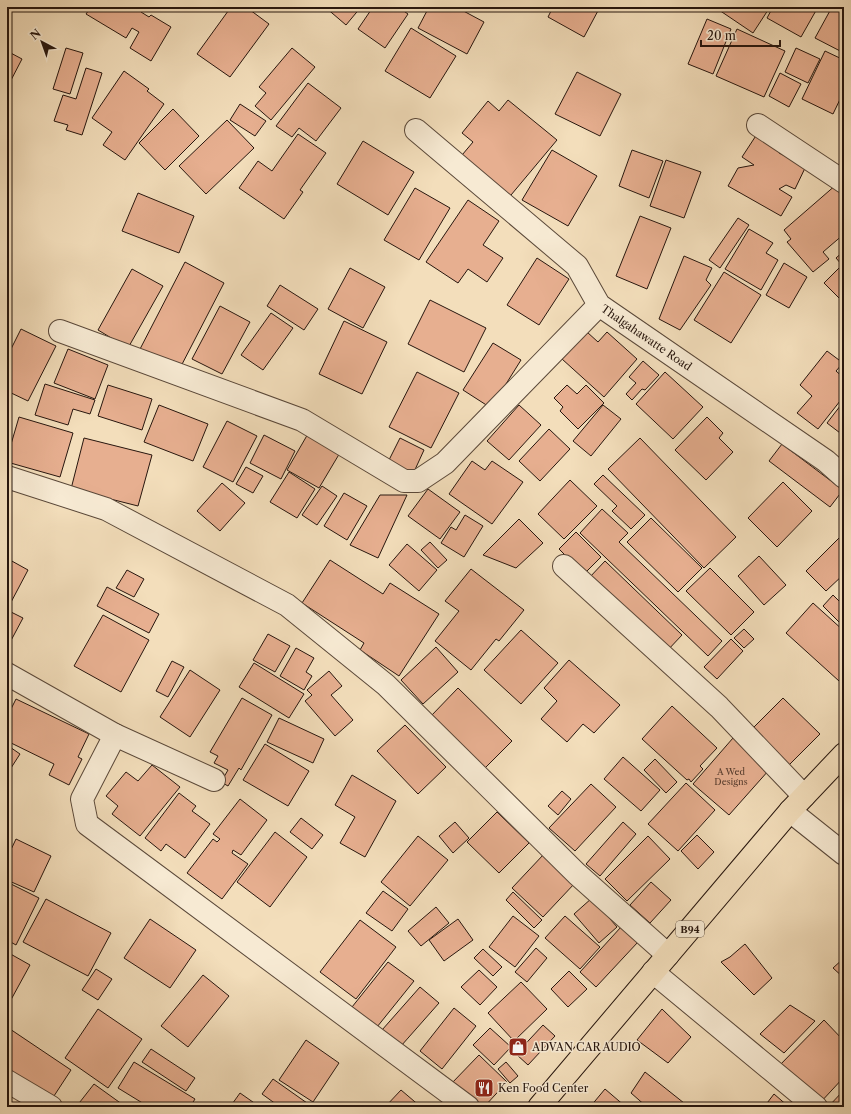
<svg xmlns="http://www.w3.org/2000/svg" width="851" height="1114" font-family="'Libre Caslon Text',serif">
  <rect width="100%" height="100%" fill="#f3debb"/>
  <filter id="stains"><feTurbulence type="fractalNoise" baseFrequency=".005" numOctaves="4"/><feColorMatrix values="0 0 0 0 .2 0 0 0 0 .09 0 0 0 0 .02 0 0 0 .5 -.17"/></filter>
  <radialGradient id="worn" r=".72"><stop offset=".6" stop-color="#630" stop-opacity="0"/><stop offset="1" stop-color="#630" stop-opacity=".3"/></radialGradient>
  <g fill="#e7af90" stroke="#27160e">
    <polygon points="91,7 144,7 141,12 149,17 151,15 171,27 151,61 130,48 139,32 132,28 126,38 86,14"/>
    <polygon points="231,7 246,7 269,24 230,77 197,54"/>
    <polygon points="325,7 361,7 346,25"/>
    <polygon points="373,7 398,7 408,14 385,48 358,29"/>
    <polygon points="429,7 456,7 484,22 467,54 418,28"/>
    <polygon points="553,7 600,7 584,37 548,17"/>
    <polygon points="721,7 770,7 753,33 719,10"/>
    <polygon points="773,7 818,7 801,37 767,18"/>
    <polygon points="832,7 844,7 844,53 815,38"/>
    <polygon points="707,19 731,29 713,74 688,64"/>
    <polygon points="411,28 456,56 430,98 385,71"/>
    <polygon points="737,29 785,51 764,97 716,76"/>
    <polygon points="66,48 83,53 70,94 53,89"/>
    <polygon points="292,48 315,67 271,120 255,106 266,93 259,87"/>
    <polygon points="796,48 820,59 808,83 785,72"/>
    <polygon points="7,51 22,59 9,84 7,83"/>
    <polygon points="825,51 844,60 844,91 833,114 802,99"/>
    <polygon points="86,68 102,73 82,135 66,130 68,125 54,121 63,95 76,99"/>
    <polygon points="124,71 149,89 147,91 164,104 125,160 103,145 112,132 92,118"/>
    <polygon points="577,72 621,94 600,136 555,114"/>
    <polygon points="780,73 801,84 789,107 769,96"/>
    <polygon points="308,83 341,108 316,141 299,128 292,137 276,126"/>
    <polygon points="508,100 557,140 506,201 457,161 473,142 462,133 488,101 499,111"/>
    <polygon points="240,104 266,121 255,136 230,120"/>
    <polygon points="173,109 199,136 165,170 139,143"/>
    <polygon points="227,120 254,148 206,194 179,166"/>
    <polygon points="759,131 783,147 779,153 806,166 795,189 786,185 779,189 792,197 781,216 728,186 738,168 754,165 742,157"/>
    <polygon points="298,134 326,153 300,190 303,192 284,219 239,188 258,161 272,171"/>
    <polygon points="363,141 414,172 388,215 337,184"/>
    <polygon points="552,150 597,176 568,226 522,200"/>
    <polygon points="632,150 663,161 649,198 619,186"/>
    <polygon points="666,160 701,172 684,218 650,206"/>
    <polygon points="837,184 844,192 844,234 823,252 829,259 813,272 787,242 791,239 784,230"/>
    <polygon points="415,188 450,208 419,260 384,240"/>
    <polygon points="138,193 194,216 179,253 122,231"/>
    <polygon points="468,200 499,221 483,245 503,258 487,282 468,269 458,283 426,262"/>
    <polygon points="640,216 671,228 647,289 616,276"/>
    <polygon points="738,218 749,225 720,268 709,260"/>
    <polygon points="749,229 773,243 766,253 778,260 761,290 725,269"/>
    <polygon points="844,251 844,303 824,283 842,265 836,258"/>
    <polygon points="684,256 712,268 706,280 711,285 680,330 659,319"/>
    <polygon points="537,258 569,279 539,325 507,305"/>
    <polygon points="185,262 224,283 178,372 139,351"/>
    <polygon points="784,263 807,277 789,308 766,295"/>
    <polygon points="350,268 385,287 363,328 328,309"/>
    <polygon points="132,269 163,286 128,348 98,330"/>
    <polygon points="724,272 761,295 731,343 694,320"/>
    <polygon points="280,285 318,309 304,330 267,306"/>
    <polygon points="430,300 486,328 464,372 408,344"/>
    <polygon points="220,306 250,322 222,374 192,359"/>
    <polygon points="271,313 293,328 263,370 241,355"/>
    <polygon points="344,321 387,342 362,394 319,374"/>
    <polygon points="21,329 56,346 28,401 7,391 7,357"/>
    <polygon points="587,332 598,342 607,332 637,359 604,397 562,359"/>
    <polygon points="493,343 521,360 491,408 463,390"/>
    <polygon points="68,349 108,365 95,399 54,383"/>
    <polygon points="827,351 843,363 836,371 844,378 844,396 818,429 797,413 812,396 800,385"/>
    <polygon points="643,361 659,375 645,390 642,389 632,400 626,394 636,383 629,377"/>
    <polygon points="417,372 459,393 431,448 389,427"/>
    <polygon points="665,372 703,407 673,439 636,404"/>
    <polygon points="45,384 95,400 90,414 73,409 68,425 35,415"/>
    <polygon points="108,385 152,399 142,430 98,416"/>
    <polygon points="567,385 577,394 586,385 604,403 578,429 560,411 563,407 554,398"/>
    <polygon points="844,401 844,436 827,423"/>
    <polygon points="159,405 208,424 193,461 144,442"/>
    <polygon points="519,405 541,425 509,460 487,441"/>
    <polygon points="603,405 621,419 591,456 573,441"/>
    <polygon points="19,417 73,433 60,477 7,462 7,458"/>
    <polygon points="707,417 723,433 719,438 733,452 706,480 675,450"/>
    <polygon points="227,421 257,436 233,482 203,467"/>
    <polygon points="549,429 570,449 540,481 519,461"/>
    <polygon points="309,432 341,451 319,488 287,470"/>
    <polygon points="264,435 295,451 281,479 250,463"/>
    <polygon points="84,438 152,455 138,506 71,489"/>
    <polygon points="400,438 424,450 413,474 388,462"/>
    <polygon points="640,438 736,537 704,568 608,469"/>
    <polygon points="782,444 843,490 830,507 769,461"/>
    <polygon points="472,461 485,470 492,461 523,482 492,524 449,494"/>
    <polygon points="246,467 263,476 253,493 236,484"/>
    <polygon points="289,472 315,489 297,518 270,502"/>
    <polygon points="603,475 645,515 631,529 612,511 617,506 594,484"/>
    <polygon points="570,480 597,506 564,539 538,514"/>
    <polygon points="783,482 812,511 777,547 748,518"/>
    <polygon points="222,483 245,503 220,531 197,511"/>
    <polygon points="322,486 337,496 317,525 302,515"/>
    <polygon points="428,489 460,512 440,539 408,516"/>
    <polygon points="344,493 367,506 347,540 324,526"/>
    <polygon points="380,495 407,495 378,558 350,545"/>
    <polygon points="602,509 628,533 619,542 722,641 708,656 580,533"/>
    <polygon points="465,515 483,526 464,557 441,543 451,527 456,530"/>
    <polygon points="651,518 702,568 678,592 627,542"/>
    <polygon points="519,519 543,543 516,568 483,555"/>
    <polygon points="576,532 601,557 584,574 559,549"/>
    <polygon points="840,537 844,541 844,574 826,591 806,571"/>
    <polygon points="430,542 447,560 438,568 421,550"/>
    <polygon points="407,544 437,570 419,591 389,565"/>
    <polygon points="759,556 786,585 764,605 738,576"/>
    <polygon points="10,560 28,570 9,606 7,605 7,566"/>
    <polygon points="330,560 383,594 390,583 439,614 399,676 360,650 364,643 302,603"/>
    <polygon points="605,561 682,635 666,652 589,578"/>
    <polygon points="710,568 754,612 731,635 686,591"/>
    <polygon points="471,569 524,610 499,641 496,639 471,670 435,641 459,611 445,601"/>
    <polygon points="127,570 144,579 134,597 116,588"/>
    <polygon points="107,587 159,614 149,633 97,606"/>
    <polygon points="833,595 844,606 844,627 823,606"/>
    <polygon points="813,603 844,631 844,676 839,681 786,633"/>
    <polygon points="7,610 23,618 7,648"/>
    <polygon points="103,615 149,640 121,692 74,666"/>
    <polygon points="744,629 754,639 744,648 734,638"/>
    <polygon points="521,630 558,663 521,704 484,670"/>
    <polygon points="268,634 290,646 275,672 253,660"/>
    <polygon points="731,639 743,651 717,679 704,667"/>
    <polygon points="436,647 458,672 423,704 401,680"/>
    <polygon points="296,648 314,658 306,672 312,676 304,690 280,676"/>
    <polygon points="569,660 620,705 594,733 583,724 567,742 541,719 557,701 544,688"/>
    <polygon points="172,661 184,667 168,697 156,691"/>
    <polygon points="254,663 304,694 289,718 239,687"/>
    <polygon points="190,670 220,690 190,737 160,717"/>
    <polygon points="329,671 342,686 331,695 353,720 335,736 305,701 312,695 307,690"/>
    <polygon points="458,688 512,741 484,769 431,716"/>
    <polygon points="242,698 272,715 241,770 239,768 228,786 221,782 228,770 214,763 218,756 210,752"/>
    <polygon points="783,698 820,734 787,767 751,730"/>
    <polygon points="16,699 89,734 78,757 82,759 69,785 49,775 54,764 7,741 7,717"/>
    <polygon points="672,706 717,748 700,766 703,769 691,782 689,779 687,780 642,739"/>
    <polygon points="279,718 324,739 313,763 267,742"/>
    <polygon points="405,725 446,767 418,794 377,751"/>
    <polygon points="733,738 769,770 729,815 693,784"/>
    <polygon points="265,744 309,771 288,806 243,780"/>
    <polygon points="7,745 20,754 11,768 7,766"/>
    <polygon points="623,757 660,790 641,811 604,779"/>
    <polygon points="655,759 677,782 666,793 644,770"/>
    <polygon points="152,765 180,787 140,836 112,814 118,806 106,796 126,772 138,781"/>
    <polygon points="352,775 396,801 365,857 340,843 355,817 335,805"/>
    <polygon points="686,783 715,810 678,851 648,824"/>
    <polygon points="591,784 616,807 575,851 549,828"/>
    <polygon points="562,791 571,799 558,815 548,806"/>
    <polygon points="179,793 196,806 192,811 210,824 185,858 166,844 161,851 145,838"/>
    <polygon points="240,799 267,820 241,855 233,850 232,853 248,864 222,899 187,873 213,839 217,842 220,839 213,834"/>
    <polygon points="497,812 529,843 499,873 467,842"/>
    <polygon points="301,818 323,835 312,849 290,832"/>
    <polygon points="455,822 469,838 453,853 439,836"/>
    <polygon points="623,822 636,834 600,876 586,864"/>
    <polygon points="275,832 307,857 270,907 237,882"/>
    <polygon points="697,835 714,852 698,869 681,851"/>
    <polygon points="418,836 448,860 410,906 381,882"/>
    <polygon points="648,836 670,859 627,901 605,879"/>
    <polygon points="16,839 51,856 34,892 7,880 7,858"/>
    <polygon points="544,854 575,883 543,917 512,888"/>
    <polygon points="7,882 39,898 16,945 7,940"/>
    <polygon points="651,882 671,900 650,923 630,905"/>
    <polygon points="383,891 408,909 392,931 366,913"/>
    <polygon points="513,892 542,920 534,928 506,900"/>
    <polygon points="592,898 617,927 599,943 574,914"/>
    <polygon points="46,899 111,933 88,976 23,942"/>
    <polygon points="436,907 449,923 421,946 408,931"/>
    <polygon points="513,916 539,936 515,967 489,947"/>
    <polygon points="565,916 600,947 580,969 545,938"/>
    <polygon points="150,919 196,950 170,988 124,958"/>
    <polygon points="458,919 473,940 444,961 429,940"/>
    <polygon points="360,920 396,947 356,999 320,972"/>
    <polygon points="621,927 638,942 596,987 580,972"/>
    <polygon points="745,944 772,978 754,995 721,962 730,957"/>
    <polygon points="536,948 547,958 527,982 515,972"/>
    <polygon points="483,949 502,967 493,976 474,958"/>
    <polygon points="7,952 30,965 7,1007"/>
    <polygon points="844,958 844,978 833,968"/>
    <polygon points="388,962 414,981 377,1027 352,1007"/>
    <polygon points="96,969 112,979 98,1000 82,990"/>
    <polygon points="479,970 497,987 480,1005 461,987"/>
    <polygon points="569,971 587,989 568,1007 551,989"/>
    <polygon points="203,975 229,996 188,1047 161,1026"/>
    <polygon points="521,982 547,1009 514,1041 488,1013"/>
    <polygon points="420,987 439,1003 401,1046 382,1030"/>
    <polygon points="790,1005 815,1021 784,1053 760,1034"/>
    <polygon points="454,1008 476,1026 442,1069 420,1051"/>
    <polygon points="98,1009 142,1039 108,1088 65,1058"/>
    <polygon points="662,1009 691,1037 668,1063 637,1040"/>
    <polygon points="824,1020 844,1041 844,1077 819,1104 777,1068"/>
    <polygon points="543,1025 555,1036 528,1065 516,1054"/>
    <polygon points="7,1027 71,1070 52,1099 7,1070"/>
    <polygon points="490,1028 511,1047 494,1065 473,1045"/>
    <polygon points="306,1040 339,1063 313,1102 279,1080"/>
    <polygon points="151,1049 195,1078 186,1091 142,1062"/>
    <polygon points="479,1055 507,1082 484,1107 475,1107 451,1084"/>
    <polygon points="134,1062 195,1099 190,1107 149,1107 118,1088"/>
    <polygon points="506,1062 518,1076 510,1083 498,1069"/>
    <polygon points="645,1072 689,1107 647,1107 631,1093"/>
    <polygon points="273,1079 307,1103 305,1107 280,1107 262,1094"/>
    <polygon points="94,1084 126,1107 76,1107"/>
    <polygon points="605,1089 626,1107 590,1107"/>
    <polygon points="401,1090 421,1107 385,1107"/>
    <polygon points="844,1090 844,1107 828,1107"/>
    <polygon points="240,1093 260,1107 230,1107"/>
    <polygon points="774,1094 789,1107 764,1107"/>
  </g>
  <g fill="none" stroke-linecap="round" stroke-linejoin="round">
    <defs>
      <g id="minor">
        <polyline points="758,125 844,182"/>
        <path id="s1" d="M416,130L577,266L599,305L826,461L844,477"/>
        <polyline points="60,331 302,420 404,481 418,481 445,463 599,305"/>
        <polyline points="7,477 106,509 287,605 386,685 577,874 668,955"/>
        <polyline points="564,566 719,707 804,796"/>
        <polyline points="7,674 115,735 214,780"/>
        <polyline points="115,735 82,799 87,824 468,1107"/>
        <polyline points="790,811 844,854"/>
        <polyline points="653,972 816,1107"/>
        <polyline points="7,1081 51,1107"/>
      </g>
      <polyline id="primary" points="539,1107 790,811 844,754"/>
    </defs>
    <use href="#minor" stroke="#5a4839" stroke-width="24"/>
    <use href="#primary" stroke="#27160e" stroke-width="24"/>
    <use href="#minor" stroke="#f7ead3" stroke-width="22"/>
    <use href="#primary" stroke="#f3debb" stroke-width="22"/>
  </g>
  <defs>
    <symbol id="shop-square" viewBox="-11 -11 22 22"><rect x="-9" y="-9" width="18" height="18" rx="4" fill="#8f2418" stroke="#f7ead3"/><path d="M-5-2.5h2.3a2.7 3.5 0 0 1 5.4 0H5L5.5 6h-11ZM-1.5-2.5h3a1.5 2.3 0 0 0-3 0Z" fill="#fff"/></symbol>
    <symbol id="restaurant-square" viewBox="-11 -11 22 22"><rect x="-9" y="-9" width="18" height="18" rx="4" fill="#8f2418" stroke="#f7ead3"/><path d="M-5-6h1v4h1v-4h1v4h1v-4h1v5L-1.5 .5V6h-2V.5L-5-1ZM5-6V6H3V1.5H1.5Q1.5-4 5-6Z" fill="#fff"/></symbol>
  </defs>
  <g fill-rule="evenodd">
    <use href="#shop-square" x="507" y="1036" width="22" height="22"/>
    <use href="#restaurant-square" x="473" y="1077" width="22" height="22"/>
  </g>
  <g text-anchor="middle" stroke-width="3" stroke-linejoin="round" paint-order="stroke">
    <g font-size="9" fill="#573c2e">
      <text x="731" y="775">A Wed<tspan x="731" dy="10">Designs</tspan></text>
    </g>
    <rect fill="#f7ead3" stroke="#655649" stroke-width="1" x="676" y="921" width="28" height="16" rx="3"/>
    <g font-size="10" font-weight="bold" fill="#27160e">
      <text x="690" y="933">B94</text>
    </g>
    <g font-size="11" fill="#27160e" stroke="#f7ead3">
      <text dy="4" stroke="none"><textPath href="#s1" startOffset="313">Thalgahawatte Road</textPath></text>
    </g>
    <g font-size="11" fill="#27160e" stroke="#f7ead3" text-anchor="start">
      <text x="532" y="1051">ADVAN CAR AUDIO</text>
      <text x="498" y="1092">Ken Food Center</text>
    </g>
  </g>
  <rect width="851" height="1114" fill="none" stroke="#f3debb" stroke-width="24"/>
  <rect x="8" y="8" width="835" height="1098" fill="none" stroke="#27160e" stroke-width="2"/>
  <rect x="12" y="12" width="827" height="1090" fill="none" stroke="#27160e"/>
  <g transform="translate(42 42) rotate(319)" stroke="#f7ead3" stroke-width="3" paint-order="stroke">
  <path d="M0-3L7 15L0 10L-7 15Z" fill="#27160e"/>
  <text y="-6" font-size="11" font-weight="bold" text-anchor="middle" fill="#27160e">N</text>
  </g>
  <path d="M701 40v6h79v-6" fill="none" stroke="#27160e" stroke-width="2"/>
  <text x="707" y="40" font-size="12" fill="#27160e" stroke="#f7ead3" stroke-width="3" paint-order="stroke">20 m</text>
  <rect width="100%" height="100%" filter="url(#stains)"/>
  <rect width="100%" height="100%" fill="url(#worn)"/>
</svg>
